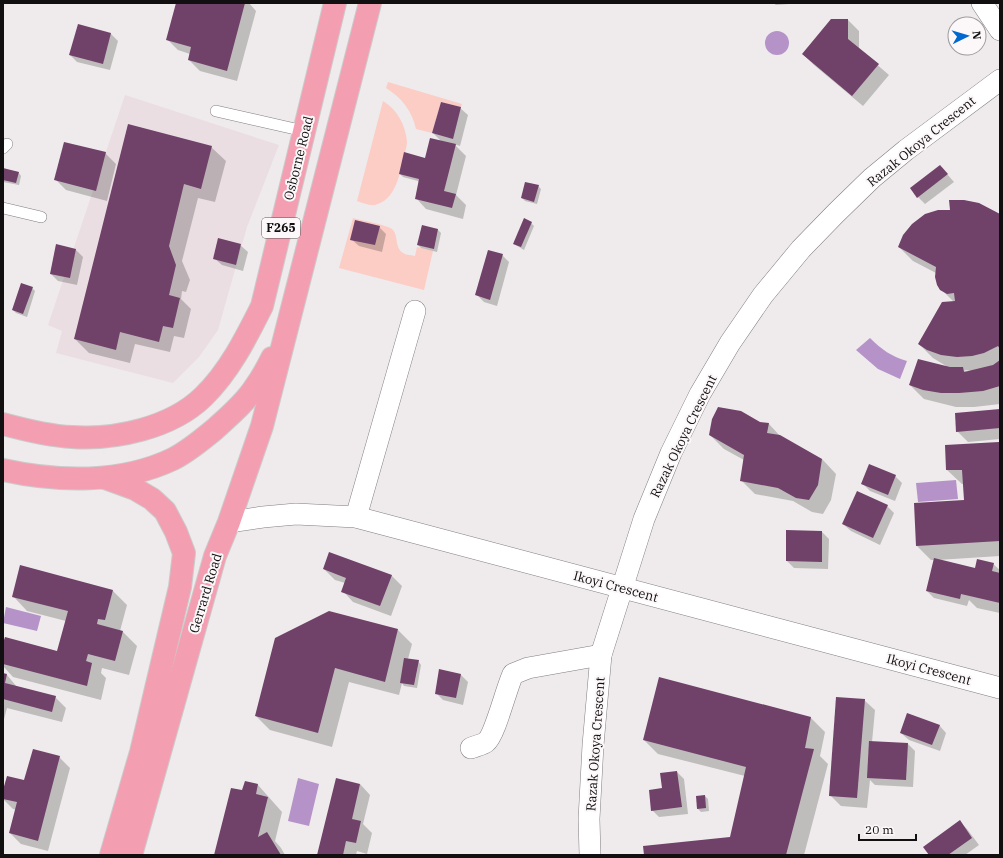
<svg xmlns="http://www.w3.org/2000/svg" width="1003" height="858" font-family="'IBM Plex Serif',serif">
  <rect width="100%" height="100%" fill="#efebec"/>
  <polygon fill="#eadee3" points="125,95 279,145 247,227 218,330 199,357 173,383 56,353 62,331 48,325"/>
  <g fill="#fbcdc5">
    <path d="M388,82L462,104L461,107L441,102L432,133L416,129C412,111 402,98 386,88Z"/>
    <path d="M383,101C397,109 406,126 407,142C407,148 404,154 403,160C399,177 395,200 375,205C370,206 363,203 357,201Z"/>
    <path d="M353,218C360,220 387,225 392,229C399,235 394,247 403,253C406,255 411,255 415,256L417,247L433,251L424,290L339,268Z"/>
  </g>
  <g fill="#b593c9">
    <circle cx="777" cy="43" r="12"/>
    <path d="M870,338C881,349 892,357 907,361L900,379L878,369L856,350Z"/>
    <polygon points="956,480 958,499 918,502 916,483"/>
    <polygon points="6,607 41,616 37,631 3,623"/>
    <polygon points="298,778 319,784 309,826 288,821"/>
  </g>
  <g fill="#0003" fill-rule="evenodd">
    <polygon points="177,3 249,3 256,11 237,81 200,71 189,60 190,54 178,50 168,40"/>
    <polygon points="773,3 790,3 789,4 776,5"/>
    <polygon points="848,20 859,31 859,49 889,75 863,106 814,65 803,54"/>
    <polygon points="111,34 118,41 110,70 77,62 70,55"/>
    <polygon points="460,108 468,115 460,146 454,144 466,156 456,195 466,205 463,219 426,209 416,198 420,183 418,181 403,177 400,174 425,159 442,142 433,133"/>
    <polygon points="129,126 211,147 226,161 215,202 198,198 182,261 190,280 186,292 182,291 181,299 191,309 184,338 174,336 170,352 135,344 130,363 89,353 75,339"/>
    <polygon points="105,153 116,164 107,201 66,190 55,179"/>
    <polygon points="940,166 954,182 925,204 918,197"/>
    <polygon points="3,169 18,172 21,176 19,185 3,182"/>
    <polygon points="538,186 541,189 537,204 525,201 522,198"/>
    <path d="M1000,215V404L974,407H956L924,399L910,385L946,366L933,358L919,344L954,302L941,289L936,273L913,261L899,247ZM964,370L973,371L967,372Z"/>
    <polygon points="531,223 534,226 524,250 514,244"/>
    <polygon points="422,226 438,230 441,233 437,252 421,248 418,245"/>
    <polygon points="379,227 386,234 382,252 359,246 351,239"/>
    <polygon points="240,245 248,252 243,271 222,265 214,258"/>
    <polygon points="76,250 83,257 77,285 58,281 51,274"/>
    <polygon points="502,255 509,262 497,306 484,302 477,295"/>
    <polygon points="32,288 35,291 27,317 16,313 13,310"/>
    <polygon points="1000,410 1000,439 968,442 957,431"/>
    <polygon points="759,423 769,424 781,437 822,459 836,474 831,500 823,514 812,512 793,501 755,494 741,480 744,460 724,449 710,435"/>
    <polygon points="998,443 1000,444 1000,556 937,560 976,569 993,564 1000,570 1000,613 977,608 969,600 967,606 934,598 927,591 934,560 931,560 917,546 965,501 964,484 962,484 947,470"/>
    <polygon points="895,476 902,483 895,501 870,491 863,484"/>
    <polygon points="887,506 894,513 880,545 851,531 843,524"/>
    <polygon points="787,531 822,532 829,539 828,569 794,568 787,561"/>
    <polygon points="324,569 391,575 402,586 391,616 353,602 343,591 345,583 335,580"/>
    <polygon points="113,591 127,605 120,631 122,631 137,646 129,675 102,668 101,673 106,678 101,700 13,677 3,666 3,647 58,652 66,621 27,611 13,596"/>
    <polygon points="398,630 412,644 408,659 418,661 421,665 417,688 404,686 402,683 399,695 349,682 332,747 270,730 256,716"/>
    <polygon points="440,670 461,675 468,682 463,705 443,700 436,693"/>
    <polygon points="3,674 7,675 17,687 55,697 66,708 62,722 7,708 3,723"/>
    <polygon points="660,678 811,718 825,732 820,756 828,764 804,855 645,855 731,838 745,776 658,754 644,740"/>
    <polygon points="864,700 875,710 872,742 908,744 915,751 913,787 875,785 870,780 867,808 841,806 830,795"/>
    <polygon points="939,725 946,733 940,751 909,740 901,733"/>
    <polygon points="59,757 70,768 48,851 21,844 10,833 17,810 13,809 3,799 3,794 25,782"/>
    <polygon points="677,772 684,779 688,814 659,817 652,810 663,789"/>
    <polygon points="245,782 258,785 282,812 275,841 281,848 285,855 215,855 243,792"/>
    <polygon points="360,784 370,795 363,824 372,833 367,854 357,851 356,855 318,855"/>
    <polygon points="705,796 708,799 709,811 701,812 698,809"/>
    <polygon points="960,822 967,829 979,845 965,855 930,855"/>
  </g>
  <g fill="#704169">
    <polygon points="176,3 245,3 227,71 188,60 191,47 166,40"/>
    <polygon points="831,19 848,19 848,39 879,64 852,96 802,54"/>
    <polygon points="78,24 111,33 103,64 69,55"/>
    <polygon points="441,102 461,107 453,139 432,133"/>
    <polygon points="128,124 212,146 201,189 184,184 169,246 176,265 169,295 180,298 173,328 163,326 159,342 120,332 116,350 74,339"/>
    <polygon points="430,138 456,144 444,191 456,194 452,208 415,199 419,179 399,174 404,152 425,158"/>
    <polygon points="64,142 106,152 96,191 54,180"/>
    <polygon points="940,165 948,174 917,198 910,188"/>
    <polygon points="3,168 19,172 16,183 3,180"/>
    <polygon points="525,182 539,185 534,202 521,198"/>
    <polygon points="949,200 964,200 979,203 1000,214 1000,349 998,346 984,353 972,356 957,357 941,355 927,350 918,344 942,302 955,301 954,293 947,294 940,290 937,285 935,277 936,267 898,247 903,235 912,224 925,214 938,210 950,210"/>
    <polygon points="524,218 532,222 521,247 513,244"/>
    <polygon points="355,220 380,226 375,245 350,240"/>
    <polygon points="422,225 438,229 434,249 417,245"/>
    <polygon points="218,238 241,244 236,265 213,259"/>
    <polygon points="56,244 76,249 70,278 50,274"/>
    <polygon points="488,250 503,254 490,300 475,295"/>
    <polygon points="21,283 33,287 23,314 12,310"/>
    <polygon points="918,359 950,367 963,367 964,372 993,365 1000,360 1000,386 983,391 959,393 941,393 923,390 909,385"/>
    <polygon points="718,407 741,411 760,422 769,423 767,433 780,435 822,459 818,485 809,500 796,498 778,488 740,481 744,455 709,435 712,419"/>
    <polygon points="1000,409 1000,428 956,432 955,413"/>
    <polygon points="999,442 1000,465 1000,541 916,546 914,503 964,500 962,470 946,470 945,445"/>
    <polygon points="869,464 896,475 888,495 861,484"/>
    <polygon points="857,491 888,505 873,538 842,524"/>
    <polygon points="786,530 822,531 822,562 786,561"/>
    <polygon points="329,552 392,575 380,606 341,592 346,578 323,569"/>
    <polygon points="934,558 975,568 977,559 994,563 992,571 1000,573 1000,603 961,594 960,599 926,591"/>
    <polygon points="20,565 113,590 105,620 98,619 97,624 123,631 115,661 88,654 86,661 92,663 87,686 3,664 3,643 5,637 57,651 68,611 12,597"/>
    <polygon points="329,611 398,629 385,682 335,668 318,733 255,716 275,638"/>
    <polygon points="404,658 419,660 414,685 400,683"/>
    <polygon points="439,669 461,674 456,698 435,694"/>
    <polygon points="3,673 7,674 5,683 56,696 52,712 3,699"/>
    <polygon points="659,677 811,717 805,748 814,749 786,855 644,855 643,846 730,837 746,767 643,740"/>
    <polygon points="836,697 865,699 857,798 829,796"/>
    <polygon points="907,713 940,725 932,745 900,733"/>
    <polygon points="869,741 908,743 906,780 867,778"/>
    <polygon points="33,749 60,756 38,841 9,833 17,802 3,799 3,790 7,776 24,780"/>
    <polygon points="677,771 682,807 651,811 649,790 662,788 660,773"/>
    <polygon points="336,778 360,784 352,819 361,821 356,843 346,841 343,855 317,855"/>
    <polygon points="245,781 258,784 256,794 268,797 258,837 267,832 281,855 214,855 231,788 242,790"/>
    <polygon points="705,795 706,808 697,809 696,796"/>
    <polygon points="960,820 972,838 948,855 929,855 923,847"/>
  </g>
  <g fill="none" stroke-linecap="round" stroke-linejoin="round">
    <defs>
      <g id="service">
        <polyline points="216,111 304,131"/>
        <polyline points="3,148 7,144"/>
        <polyline points="3,208 41,217"/>
      </g>
      <g id="minor">
        <polyline points="982,3 1000,30"/>
        <polyline points="356,517 415,311"/>
        <polyline points="229,522 263,517 296,514 356,517 1000,688"/>
        <path d="M471,748C475,746 482,745 486,742C495,735 506,689 513,674L528,668L601,655"/>
        <polyline points="590,855 589,819 593,745 601,655 644,519 671,453 700,394 730,343 763,295 801,249 836,213 872,178 906,150 1000,80"/>
      </g>
      <g id="primary">
        <path d="M3,424C25,430 49,436 72,437C115,440 171,428 203,397C229,372 246,338 262,306L335,3"/>
        <path d="M3,470C58,482 121,484 173,459C187,452 203,439 215,429C229,416 245,403 255,387C262,378 267,368 272,358"/>
        <polyline points="105,478 135,489 152,499 165,511 176,532 184,553 180,587 141,752 111,855"/>
        <polyline points="131,855 215,556 229,522 262,426 370,3"/>
      </g>
    </defs>
    <use href="#service" stroke="#827e80" stroke-width="12"/>
    <use href="#minor" stroke="#827e80" stroke-width="22"/>
    <use href="#primary" stroke="#cbcaca" stroke-width="24"/>
    <use href="#service" stroke="#fff" stroke-width="11"/>
    <use href="#minor" stroke="#fff" stroke-width="21"/>
    <use href="#primary" stroke="#f49fb1" stroke-width="22"/>
  </g>
  <g text-anchor="middle" stroke-width="4" stroke-linejoin="round" paint-order="stroke">
    <rect fill="#fcf8fa" stroke="#585556" stroke-width="1" x="262" y="218" width="38" height="20" rx="3"/>
    <g font-size="12" font-weight="bold" fill="#110f10">
      <text x="281" y="232">F265</text>
    </g>
    <g font-size="13" fill="#110f10" stroke="#fcf8fa">
      <text transform="translate(921 141) rotate(-39)" y="5">Razak Okoya Crescent</text>
      <text transform="translate(298 158) rotate(-76)" y="5">Osborne Road</text>
      <text transform="translate(683 436) rotate(-64)" y="5">Razak Okoya Crescent</text>
      <text transform="translate(616 586) rotate(15)" y="5">Ikoyi Crescent</text>
      <text transform="translate(205 593) rotate(-73)" y="5">Gerrard Road</text>
      <text transform="translate(929 669) rotate(15)" y="5">Ikoyi Crescent</text>
      <text transform="translate(595 744) rotate(-86)" y="5">Razak Okoya Crescent</text>
    </g>
  </g>
  <rect width="1003" height="858" fill="none" stroke="#110f10" stroke-width="8"/>
  <g transform="translate(967 36) rotate(85)"><circle r="19" fill="#fcf8fa" stroke="#9e9b9c"/>
  <path d="M0-3L7 15L0 10L-7 15Z" fill="#0168d1"/>
  <text y="-6" font-size="11" font-weight="bold" text-anchor="middle" fill="#110f10">N</text>
  </g>
  <path d="M859 834v6h57v-6" fill="none" stroke="#110f10" stroke-width="2"/>
  <text x="865" y="834" font-size="12" fill="#110f10" stroke="#fcf8fa" stroke-width="3" paint-order="stroke">20 m</text>
</svg>
